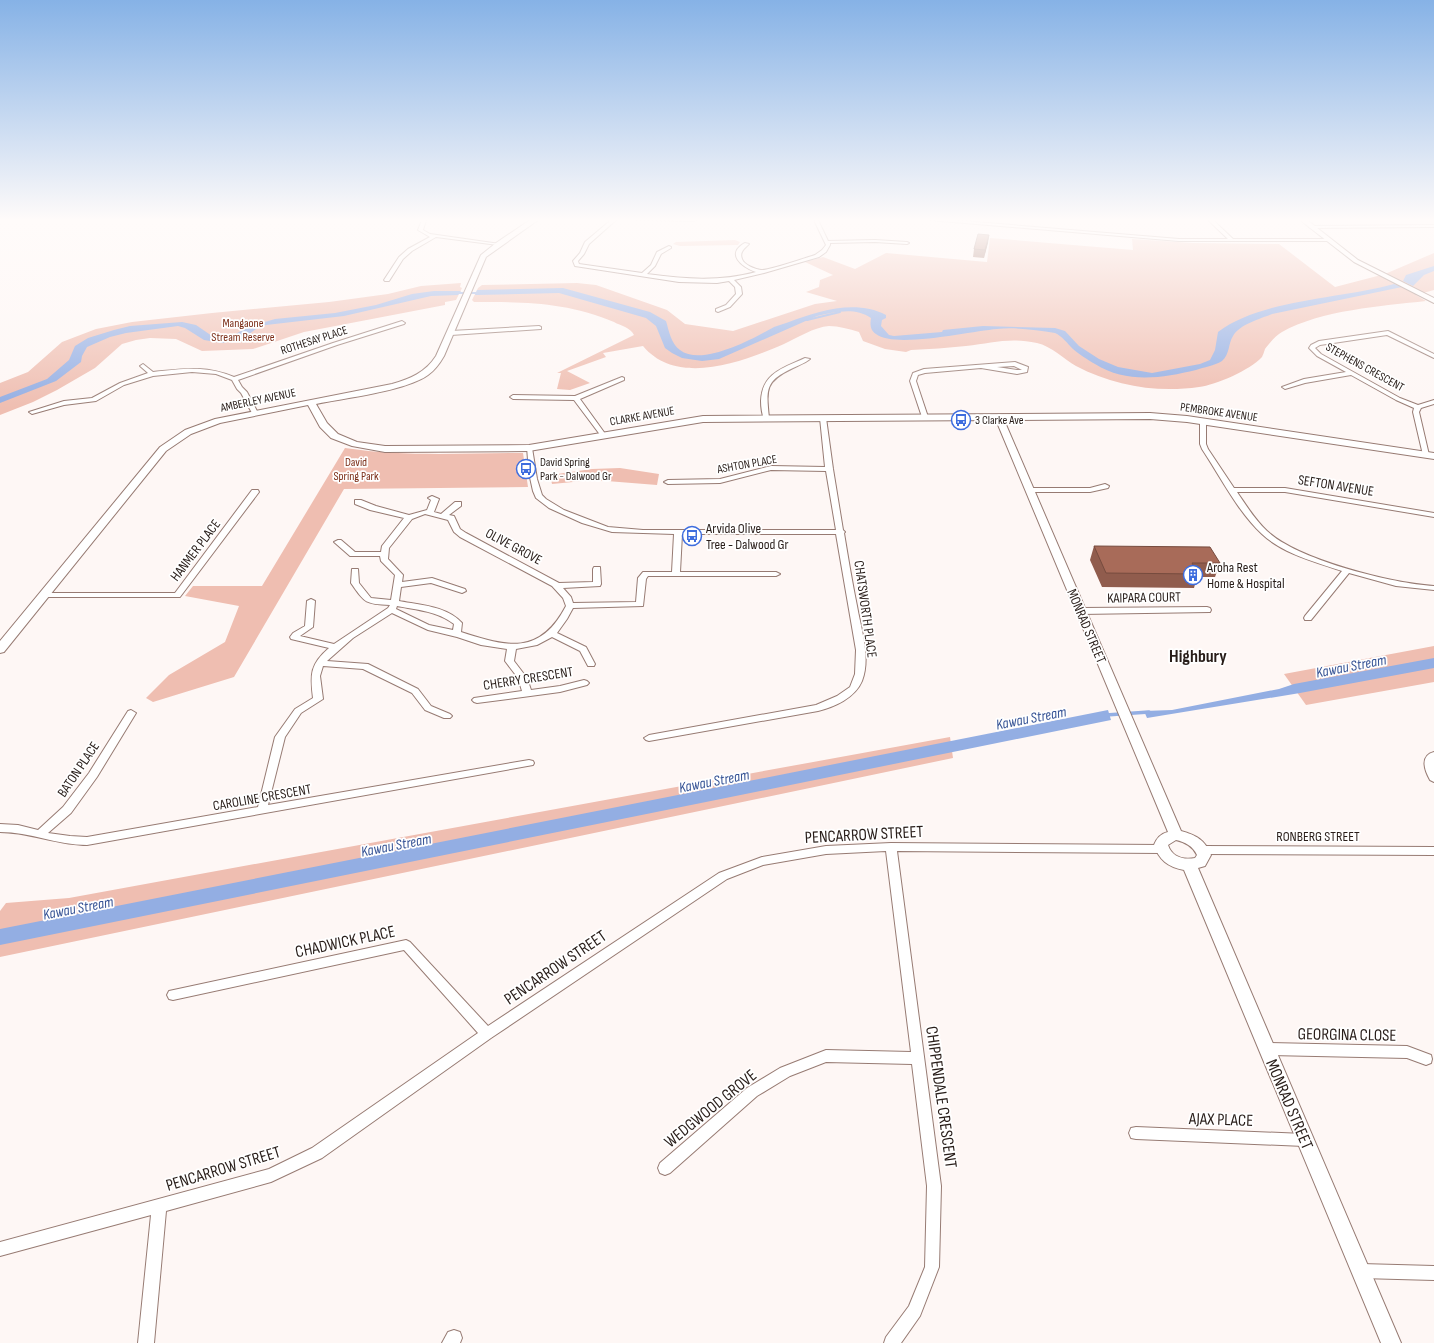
<svg xmlns="http://www.w3.org/2000/svg" width="1434" height="1343" font-family="'Sofia Sans Condensed',sans-serif">
  <rect width="100%" height="100%" fill="#fef7f5"/>
  <g fill="#efbeb1">
    <path d="M990,238L1133,250L1132,239L1193,243L1279,244L1335,287L1385,274L1434,253V290L1416,295L1426,301C1382,306 1321,310 1282,332C1276,335 1269,344 1265,349C1264,352 1263,355 1262,357C1250,370 1216,385 1199,387C1157,393 1114,386 1076,366C1064,359 1051,346 1037,343C1010,337 992,343 966,346C948,348 929,349 911,350L906,352L885,349L863,341L859,332C849,329 839,326 829,326C814,327 797,338 784,344C743,362 677,387 643,346L603,353L606,357L567,371L590,383L570,390L557,389L561,373H557L634,335C630,327 621,326 614,322C566,302 525,302 474,302L472,300L478,288L482,285L577,283L596,285L667,310L685,324L733,331L815,304L837,301L806,292L819,287L820,280L833,275L805,262L823,257L855,269L886,253L987,262Z"/>
    <polygon points="735,240 740,242 738,245 680,246 673,244 676,242"/>
    <polygon points="461,283 460,287 462,288 456,300 445,302 445,305 304,332 253,349 202,351 176,339 150,338 136,340 122,344 95,368 57,390 33,402 0,415 0,383 28,372 62,342 96,329 132,322 212,313 329,302 388,294 421,286"/>
    <path d="M345,448C404,457 463,453 523,453L528,487L344,489L234,677L153,702L146,698L169,675L225,642L239,606L185,596L193,586H262Z"/>
    <polygon points="620,468 659,474 657,485 594,480 552,484 550,475 592,469"/>
    <polygon points="1434,646 1434,682 1306,705 1284,674"/>
    <polygon points="950,737 953,758 0,957 0,911 6,903 69,898"/>
  </g>
  <g fill="#93aee3">
    <polygon points="1434,266 1434,271 1424,275 1413,286 1403,281 1406,275"/>
    <path d="M1394,284L1402,287L1272,314C1260,319 1240,324 1233,336C1228,344 1230,354 1222,361C1214,366 1204,367 1196,370C1162,378 1127,384 1095,364C1088,360 1079,354 1073,349C1067,343 1062,336 1055,333C1037,330 1015,327 997,329C971,331 895,349 876,334C870,330 870,324 871,318C855,307 835,312 817,316L719,359L702,361L682,358L672,353L665,348L656,326L646,318L559,293L475,295L477,290L563,288L650,312L666,321C669,331 671,344 680,350C702,367 754,338 774,327C779,325 784,324 789,322C818,311 856,299 886,315V318L882,320L881,326L889,335L894,336L942,332L943,330L983,326L1055,328L1065,331L1079,346L1099,359L1118,367L1152,373L1200,364L1210,360L1215,350L1218,332C1261,299 1341,299 1394,284Z"/>
    <polygon points="434,291 461,291 458,295 431,296 344,316 266,325 256,329 242,339 222,343 204,340 185,328 178,326 126,333 110,337 87,347 82,356 81,362 56,381 0,403 0,397 47,379 69,360 75,346 88,338 114,330 130,326 182,322 196,325 212,336 223,338 234,335 248,327 275,319 335,313 376,305 412,294"/>
    <polygon points="1434,658 1434,668 1300,693 1147,718 1144,711 1172,710 1279,689 1294,684"/>
    <polygon points="1108,710 1111,720 0,945 0,929"/>
  </g>
  <g fill="none" stroke-linecap="round" stroke-linejoin="round">
    <g stroke="#93aee3" stroke-width="2">
      <polyline points="456,293 480,293"/>
      <polyline points="807,320 840,312"/>
    </g>
    <polyline stroke="#93aee3" stroke-width="3.5" points="1106,715 1149,712"/>
    <defs>
      <g id="street">
        <polygon points="422,220 426,220 423,230 430,234 500,244 498,245 436,237 412,251 403,259 389,281 385,281 384,280 399,257 408,249 430,237 418,230"/>
        <path d="M611,220H616L589,244L584,254L578,261L579,264L642,273L651,265L657,252L669,246L671,247V248L661,254L655,266L647,274C685,279 719,282 756,272C742,267 725,254 745,243L749,244C745,248 739,252 742,259C744,265 755,269 761,270C768,271 805,258 815,255L822,250L826,245L814,220H818L828,241L875,240L907,242L909,243L907,244L875,242L830,243V245L826,252L819,257L764,273L734,280L741,287L742,294L730,307L718,312L716,311V309L726,305L736,294L735,287L729,281L717,283L679,282L575,266L573,261L580,253L585,242Z"/>
        <polygon points="635,220 696,220 694,221"/>
        <polygon points="929,220 951,220 1179,239 1228,239 1208,220 1213,220 1233,239 1329,239 1331,240 1329,241 1179,241"/>
        <polygon points="1434,225 1434,227 1311,228 1309,227 1311,226"/>
        <path d="M402,321L405,323L404,324L337,345L238,380L242,387L247,392L258,413L255,415L252,413L241,393L237,389L232,380L216,374L192,372L153,376L124,385L96,401L64,405L32,414L29,412L64,401L92,398L120,383L148,373L140,366L143,364L153,372C184,369 205,365 234,377L333,343Z"/>
        <polygon points="539,326 541,327 541,329 451,335 448,333 451,331"/>
        <polygon points="1388,331 1434,354 1434,358 1387,335 1320,345 1315,348 1321,354 1400,398 1418,405 1434,400 1434,404 1421,408 1419,412 1429,455 1428,456 1424,456 1423,455 1413,412 1414,408 1396,400 1351,375 1305,383 1285,389 1282,387 1304,379 1346,372 1317,356 1309,348 1311,345 1319,341"/>
        <path d="M805,358L810,359C805,363 799,365 793,368C765,381 766,389 769,418L764,419C762,414 761,407 761,401C762,373 783,368 805,358Z"/>
        <path d="M1015,362L1028,367L1027,372L1017,374L981,368L925,373L918,375L916,381L928,417L925,419L922,417L910,381L913,373L924,369ZM1014,366L1022,370H1017L997,367Z"/>
        <polygon points="622,377 624,378 624,380 580,399 606,435 603,437 601,436 574,400 513,399 510,397 513,395 575,396"/>
        <path d="M823,416L826,418L833,469L843,530L845,532L844,533C848,557 852,582 857,606C861,629 871,658 862,681C855,698 834,707 818,711L649,741L646,740L644,738L649,735L816,705L837,696L850,687L855,674L856,650L836,534H682L680,572H776L780,574L776,576H648L646,579L643,606L573,608L567,619L557,633L586,647L595,664L594,666H588L580,651L552,637L537,645L516,649L514,661L527,678L531,690L560,686L584,680L587,681L589,683L587,685L560,692L477,703L474,702L472,700L474,698L522,691L518,678L505,661L507,649L481,645L457,637L428,630L392,613L353,638L327,661L368,664L418,689L431,706L450,714L452,716L450,718H444L425,710L412,693L363,669L323,666L320,676L323,699L301,713L285,737L268,805L529,760L533,761L534,763L533,765L87,845C57,845 30,832 0,832V824L18,825L38,830L63,807L89,773L128,711L131,710L136,713L97,777L71,813L48,833L70,836L87,837L258,807L275,737L295,709L313,698C310,675 310,664 329,648L291,639L290,637L293,633L305,626L307,601L311,599L315,601L313,627L300,636L334,644L388,608L390,605C365,604 365,603 351,583L352,569H358L359,583L371,598L391,600L395,575L381,561L380,556H350L334,542L338,540H341L355,552H381L382,546L404,518L370,510L355,504V500H361L376,506L409,515L427,510L431,500L428,498L432,496L439,499L434,512L441,514L455,502H461V506L449,515L454,516L460,529L466,533L559,583L593,582V569L594,567H600L601,584L600,586L563,588L571,597L573,603L636,602L638,578L643,572H672L674,534L612,532L582,523L549,508L536,498L533,491L529,473L527,447L529,446L532,448L537,479L542,495L546,499L564,510L608,527L643,530H836L826,471L771,470L720,483L668,484L664,482L668,480L720,479L771,466L825,467L820,418ZM425,514L448,520L454,532L460,537L552,586L563,598L566,606C540,656 507,647 461,632L462,623C447,606 420,605 399,601L401,587L431,583L462,593L466,591L465,589L432,578L402,582L403,575L388,559L389,548L412,519ZM397,606C418,610 437,611 454,624L453,630L429,625L396,609Z"/>
        <path d="M1203,419L1206,421V444L1208,449L1234,488H1285L1434,513V517L1285,492H1237C1246,505 1255,520 1267,531C1298,560 1391,583 1434,586V590L1396,586L1349,573L1311,620H1305L1304,618L1305,616L1342,571C1316,562 1283,554 1262,534C1238,512 1220,476 1202,449L1200,444V421Z"/>
        <polygon points="1105,484 1109,486 1108,488 1090,492 1031,492 1027,490 1031,488 1090,488"/>
        <polygon points="252,490 258,490 259,492 180,597 44,597 40,595 44,593 175,593"/>
        <polygon points="1207,607 1210,608 1211,610 1210,612 1081,614 1077,611 1081,608"/>
        <path d="M1434,752V782L1430,780C1425,771 1419,756 1434,752Z"/>
        <polygon points="891,843 1162,845 1166,846 1167,849 1166,852 1162,853 897,851 941,1186 939,1267 920,1316 901,1343 884,1343 886,1337 909,1306 925,1267 927,1186 912,1064 826,1062 790,1076 757,1096 670,1173 665,1175 660,1173 658,1168 660,1163 747,1088 780,1068 826,1050 911,1052 886,851 826,854 763,865 727,879 491,1038 322,1158 271,1182 166,1211 154,1343 138,1343 151,1215 0,1256 0,1242 269,1169 312,1148 478,1033 404,950 173,1000 169,999 167,995 169,991 406,940 410,942 488,1026 719,873 762,857 826,846"/>
        <polygon points="1202,846 1434,847 1434,855 1202,854 1198,853 1197,850 1198,847"/>
        <polygon points="1267,1043 1407,1046 1431,1055 1432,1059 1431,1063 1426,1065 1407,1058 1267,1055 1263,1053 1261,1049 1263,1045"/>
        <polygon points="1136,1127 1304,1134 1309,1135 1311,1140 1309,1145 1304,1146 1136,1139 1131,1138 1129,1133 1131,1128"/>
        <polygon points="1361,1264 1434,1266 1434,1280 1361,1278 1356,1276 1354,1271 1356,1266"/>
        <polygon points="454,1330 460,1332 462,1338 460,1343 442,1343 448,1332"/>
      </g>
      <g id="secondary">
        <path d="M530,220H538L486,257L444,356C440,363 435,370 428,375C406,391 345,398 316,404L327,423L338,434L357,442L385,446L529,445L703,416L1150,413L1187,416L1434,453V459L1187,422L1150,419L1004,420L1181,831C1196,835 1205,840 1211,855L1205,866L1198,868L1401,1343H1381L1184,870C1168,867 1159,860 1154,845C1157,838 1160,834 1168,832L996,420L703,422L529,451L385,452L352,446L331,438L320,427L308,405L220,423L191,434L166,451L4,652L0,653V641L160,447L185,430L215,419L392,384C410,379 426,372 436,356L481,255L496,243ZM1176,840C1185,842 1193,846 1197,855L1195,858C1183,860 1172,857 1168,845Z"/>
        <polygon points="1300,220 1307,220 1358,260 1434,298 1434,303 1354,262"/>
      </g>
    </defs>
    <use href="#street" stroke="#977b73" stroke-width="2"/>
    <use href="#secondary" stroke="#977b73" stroke-width="2"/>
    <use href="#street" fill="#fff" fill-rule="evenodd"/>
    <use href="#secondary" fill="#fff" fill-rule="evenodd"/>
  </g>
  <g fill="#905c4d">
    <polygon points="989,235 984,258 973,257 974,249"/>
    <polygon points="1094,546 1220,563 1215,577 1197,577 1194,588 1102,587 1090,560"/>
  </g>
  <polygon fill="#764b3e" points="989,235 988,243 984,258 985,250"/>
  <g fill="#a86b59" stroke="#764b3e">
    <polygon points="978,234 989,235 985,250 974,249"/>
    <polygon points="1094,546 1210,547 1220,563 1192,563 1198,574 1106,573"/>
  </g>
  <linearGradient id="sky" x2="0" y2="1"><stop stop-color="#86b2e6"/><stop offset="0.54" stop-color="#fffbfa"/><stop offset="1" stop-color="#fffbfa" stop-opacity="0"/></linearGradient>
  <rect width="1434" height="408" fill="url(#sky)"/>
  <defs>
    <symbol id="bus-ring" viewBox="-11 -11 22 22"><circle r="9.5" fill="#fff" stroke="#3e6dde" stroke-width="1.5"/><path d="M-5-6H5V4H4V6H2V4H-2V6H-4V4H-5ZM-3.5-4V0h7V-4ZM-3.5 1.2v1.5H-2V1.2ZM2 1.2v1.5H3.5V1.2Z" fill="#3e6dde"/></symbol>
    <symbol id="building-ring" viewBox="-11 -11 22 22"><circle r="9.5" fill="#fff" stroke="#3e6dde" stroke-width="1.5"/><path d="M-4-6H4V6H1V3H-1V6H-4ZM-2.5-4.3h1.7v1.8h-1.7ZM.8-4.3h1.7v1.8H.8ZM-2.5-1h1.7V.8h-1.7ZM.8-1h1.7V.8H.8Z" fill="#3e6dde"/></symbol>
  </defs>
  <g fill-rule="evenodd">
    <use href="#bus-ring" x="950" y="409" width="22" height="22"/>
    <use href="#bus-ring" x="515" y="458" width="22" height="22"/>
    <use href="#bus-ring" x="681" y="525" width="22" height="22"/>
    <use href="#building-ring" x="1182" y="564" width="22" height="22"/>
  </g>
  <g text-anchor="middle" stroke-width="3.5" stroke-linejoin="round" paint-order="stroke">
    <g font-size="12" fill="#7b2e18" stroke="#fff">
      <text x="243" y="327">Mangaone<tspan x="243" dy="14">Stream Reserve</tspan></text>
      <text x="356" y="466">David<tspan x="356" dy="14">Spring Park</tspan></text>
    </g>
    <g font-size="12" fill="#281d19" stroke="#fff">
      <text transform="translate(314 340) rotate(-18)" y="4">ROTHESAY PLACE</text>
      <text transform="translate(1365 367) rotate(29)" y="4">STEPHENS CRESCENT</text>
      <text transform="translate(258 400) rotate(-12)" y="4">AMBERLEY AVENUE</text>
      <text transform="translate(1219 412) rotate(8)" y="4">PEMBROKE AVENUE</text>
      <text transform="translate(642 416) rotate(-10)" y="4">CLARKE AVENUE</text>
      <text transform="translate(747 464) rotate(-10)" y="4">ASHTON PLACE</text>
    </g>
    <g font-size="12" fill="#281d19" stroke="#fff" text-anchor="start">
      <text x="975" y="424">3 Clarke Ave</text>
      <text x="540" y="466">David Spring<tspan x="540" dy="14">Park - Dalwood Gr</tspan></text>
    </g>
    <g font-size="14" fill="#281d19" stroke="#fff">
      <text transform="translate(1336 485) rotate(9)" y="5">SEFTON AVENUE</text>
      <text transform="translate(514 546) rotate(28)" y="5">OLIVE GROVE</text>
      <text transform="translate(195 550) rotate(-53)" y="5">HANMER PLACE</text>
      <text transform="translate(1144 597) rotate(-1)" y="5">KAIPARA COURT</text>
      <text transform="translate(866 609) rotate(82)" y="5">CHATSWORTH PLACE</text>
      <text transform="translate(1087 626) rotate(67)" y="5">MONRAD STREET</text>
      <text transform="translate(528 678) rotate(-9)" y="5">CHERRY CRESCENT</text>
      <text transform="translate(78 769) rotate(-56)" y="5">BATON PLACE</text>
      <text transform="translate(262 797) rotate(-10)" y="5">CAROLINE CRESCENT</text>
      <text x="1318" y="841">RONBERG STREET</text>
    </g>
    <g font-size="14" fill="#281d19" stroke="#fff" text-anchor="start">
      <text x="706" y="533">Arvida Olive<tspan x="706" dy="16">Tree - Dalwood Gr</tspan></text>
      <text x="1207" y="572">Aroha Rest<tspan x="1207" dy="16">Home &amp; Hospital</tspan></text>
    </g>
    <g font-size="15" font-style="italic" fill="#365395" stroke="#fff">
      <text transform="translate(1351 666) rotate(-11)" y="5">Kawau Stream</text>
      <text transform="translate(1031 718) rotate(-11)" y="5">Kawau Stream</text>
      <text transform="translate(714 781) rotate(-11)" y="5">Kawau Stream</text>
      <text transform="translate(396 845) rotate(-11)" y="5">Kawau Stream</text>
      <text transform="translate(78 908) rotate(-11)" y="5">Kawau Stream</text>
    </g>
    <g font-size="17" fill="#281d19" stroke="#fff">
      <text transform="translate(864 834) rotate(-3)" y="6">PENCARROW STREET</text>
      <text transform="translate(345 941) rotate(-12)" y="6">CHADWICK PLACE</text>
      <text transform="translate(555 967) rotate(-34)" y="6">PENCARROW STREET</text>
      <text transform="translate(1347 1034) rotate(1)" y="6">GEORGINA CLOSE</text>
      <text transform="translate(942 1097) rotate(82)" y="6">CHIPPENDALE CRESCENT</text>
      <text transform="translate(1290 1104) rotate(67)" y="6">MONRAD STREET</text>
      <text transform="translate(710 1108) rotate(-39)" y="6">WEDGWOOD GROVE</text>
      <text transform="translate(1221 1119) rotate(2)" y="6">AJAX PLACE</text>
      <text transform="translate(223 1168) rotate(-17)" y="6">PENCARROW STREET</text>
    </g>
    <g font-size="18" font-weight="bold" fill="#281d19" stroke="#fff">
      <text x="1198" y="662">Highbury</text>
    </g>
  </g>
</svg>
